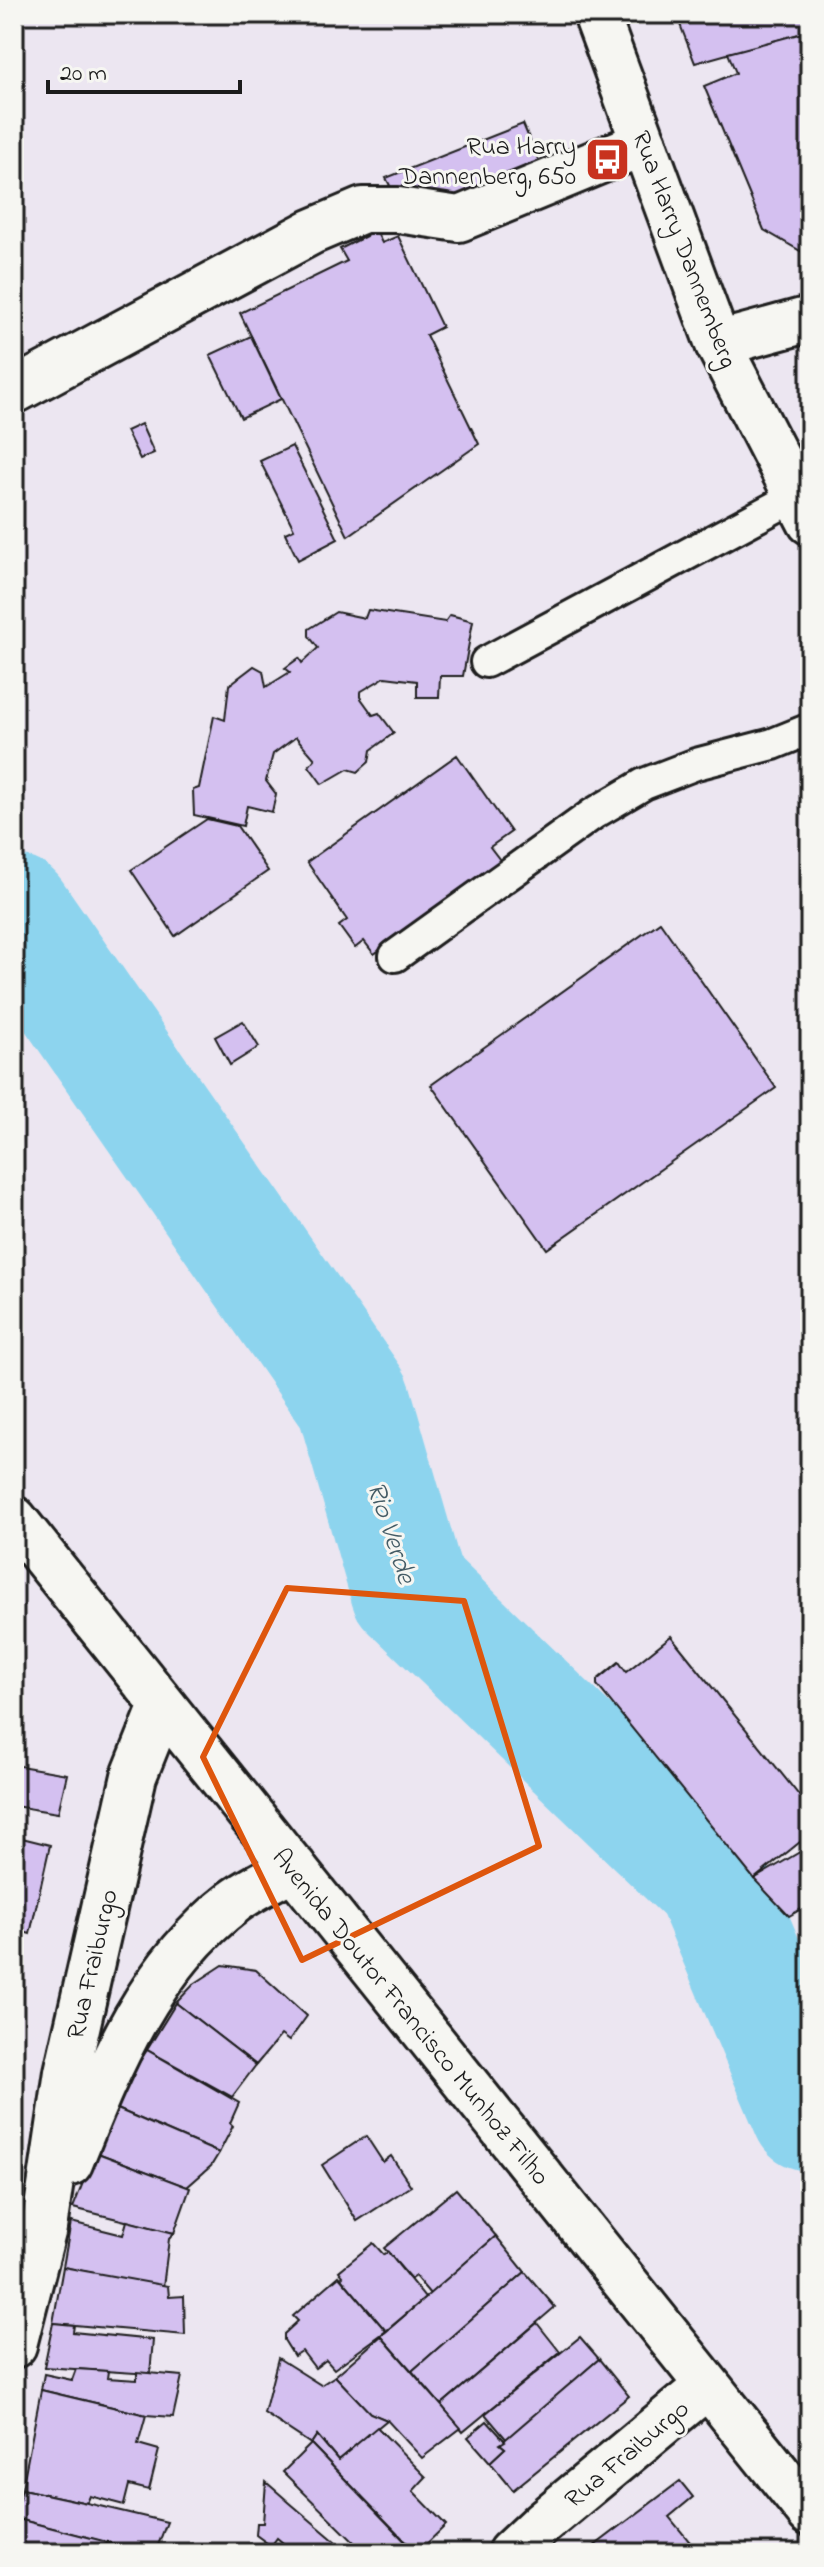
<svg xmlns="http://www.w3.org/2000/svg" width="824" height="2567" font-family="'Indie Flower',sans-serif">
  <rect width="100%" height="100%" fill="#ece6f1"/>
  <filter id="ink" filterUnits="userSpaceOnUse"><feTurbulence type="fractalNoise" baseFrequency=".0125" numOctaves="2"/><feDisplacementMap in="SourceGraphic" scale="16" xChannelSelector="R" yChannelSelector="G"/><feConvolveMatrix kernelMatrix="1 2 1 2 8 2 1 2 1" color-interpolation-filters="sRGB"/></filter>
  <g filter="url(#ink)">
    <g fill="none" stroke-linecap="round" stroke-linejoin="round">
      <polyline stroke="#8dd4ee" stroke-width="116" points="14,913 354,1401 408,1589 712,1882 810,2113"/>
    </g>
    <g fill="#d4c0f0" stroke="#1c1c1c" stroke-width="2">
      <polygon points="676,14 810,14 810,31 695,63"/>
      <polygon points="810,31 810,250 804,253 764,230 704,86 736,73 728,53"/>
      <polygon points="523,124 543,171 415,210 394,193 386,178"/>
      <polygon points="376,231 382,243 398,236 442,327 426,335 479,444 348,536 240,313 347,261 340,249"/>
      <polygon points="251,336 281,399 241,418 210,355"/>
      <polygon points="141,424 154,453 140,459 126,431"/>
      <polygon points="292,446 338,539 298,560 285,533 294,529 260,461"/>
      <polygon points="368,610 445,622 450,615 473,621 463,676 440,676 439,697 417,697 417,681 385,677 360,692 360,697 373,715 379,713 394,733 371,750 369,762 358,772 348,769 322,784 309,766 315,759 296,737 273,754 266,781 276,794 272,812 247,806 243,826 194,815 193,790 199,788 214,716 225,720 229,685 254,666 263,671 266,687 290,672 285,668 299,658 302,663 318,648 309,636 309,629 336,612 365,618"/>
      <polygon points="457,755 511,832 490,847 506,868 446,902 374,954 364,941 355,948 339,926 347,920 307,862"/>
      <polygon points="207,819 237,826 268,871 175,936 131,870"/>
      <polygon points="660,922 776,1088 547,1249 431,1085"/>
      <polygon points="243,1021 259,1047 230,1065 215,1037"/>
      <polygon points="671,1636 810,1809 810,1834 754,1879 597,1685 597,1680 619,1662 626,1672"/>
      <polygon points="14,1765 67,1774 58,1813 14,1806"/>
      <polygon points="14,1836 50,1845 30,1934 14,1929"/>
      <polygon points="810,1846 810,1904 789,1916 754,1879"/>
      <polygon points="223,1965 256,1970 307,2016 289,2041 281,2035 256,2065 176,2003 194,1984"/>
      <polygon points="176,2003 256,2065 232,2097 147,2050"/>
      <polygon points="147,2050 239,2103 230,2123 233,2126 219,2153 115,2108 121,2091"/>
      <polygon points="115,2108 219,2153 211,2166 187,2187 95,2152"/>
      <polygon points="366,2136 383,2162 391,2156 411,2186 357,2221 322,2165"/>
      <polygon points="95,2152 190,2188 174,2233 73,2208"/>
      <polygon points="456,2189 496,2236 430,2294 415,2276 411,2279 384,2248"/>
      <polygon points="127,2221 174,2233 169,2239 163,2287 63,2267 71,2222 123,2235"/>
      <polygon points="496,2236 525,2272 412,2371 381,2336"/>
      <polygon points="373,2243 384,2255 388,2252 425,2298 386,2331 341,2278 343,2276 339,2271"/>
      <polygon points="63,2267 168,2286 169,2297 184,2296 185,2335 53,2323"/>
      <polygon points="525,2272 555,2307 441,2405 412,2371"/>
      <polygon points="339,2276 386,2331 334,2369 326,2360 315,2368 302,2351 294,2356 284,2340 284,2334 298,2321 293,2316"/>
      <polygon points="53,2323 74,2325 73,2332 153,2340 150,2374 44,2367"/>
      <polygon points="537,2323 560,2352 463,2432 441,2405"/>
      <polygon points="381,2336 461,2428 422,2458 387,2420 370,2413 335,2376"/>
      <polygon points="580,2337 599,2359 507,2440 485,2414"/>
      <polygon points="278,2358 321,2385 335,2376 370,2413 387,2420 338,2460 317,2435 311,2444 264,2413"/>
      <polygon points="599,2359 629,2396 513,2490 490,2462 505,2448 500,2444"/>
      <polygon points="76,2369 108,2371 107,2378 137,2380 137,2372 182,2376 173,2417 146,2415 41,2390 44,2374 72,2380"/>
      <polygon points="41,2390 146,2415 138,2444 159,2450 149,2490 129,2485 124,2505 90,2496 87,2503 22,2489"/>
      <polygon points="487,2421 505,2441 500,2444 505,2448 490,2462 468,2437"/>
      <polygon points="377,2427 426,2477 413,2491 446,2525 417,2553 311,2444 317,2435 338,2460"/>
      <polygon points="311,2444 416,2553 365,2553 283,2472"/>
      <polygon points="680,2481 693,2497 669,2517 699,2553 585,2553"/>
      <polygon points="266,2482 290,2503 349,2553 295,2553 277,2538 271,2546 256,2535 257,2523 263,2523"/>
      <polygon points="22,2489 87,2503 167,2522 155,2553 147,2553 14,2518"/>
      <polygon points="14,2518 107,2542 104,2553 14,2553"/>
    </g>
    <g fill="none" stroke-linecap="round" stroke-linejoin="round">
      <defs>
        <g id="lane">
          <polyline points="486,662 796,496"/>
          <polyline points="395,956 593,814 644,784 696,764 773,744 810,729"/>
        </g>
        <g id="street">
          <polyline points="718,344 810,319"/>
          <polyline points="14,391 311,232 363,210 398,210 459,219 644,143"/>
          <polyline points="14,1519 810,2513"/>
          <path d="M70,2163C110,2064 148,1968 235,1901C253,1888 275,1878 294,1867"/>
          <polyline points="14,2345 44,2228 67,2072 134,1776 162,1706"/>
          <polyline points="510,2553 542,2523 707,2386"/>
        </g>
        <polyline id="secondary" points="596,14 718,344 810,522"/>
      </defs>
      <use href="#lane" stroke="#1c1c1c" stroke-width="36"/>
      <use href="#street" stroke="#1c1c1c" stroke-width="50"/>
      <use href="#secondary" stroke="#1c1c1c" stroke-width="50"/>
      <use href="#lane" stroke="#f6f6f2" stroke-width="30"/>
      <use href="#street" stroke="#f6f6f2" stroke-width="44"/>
      <use href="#secondary" stroke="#f6f6f2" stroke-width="44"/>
    </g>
  </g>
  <path fill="none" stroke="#de560d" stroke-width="6" stroke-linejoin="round" d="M287,1588L464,1601L539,1846L302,1960L203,1757Z"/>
  <defs>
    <symbol id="bus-square" viewBox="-11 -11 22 22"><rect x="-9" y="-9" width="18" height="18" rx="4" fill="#c8321e" stroke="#f6f6f2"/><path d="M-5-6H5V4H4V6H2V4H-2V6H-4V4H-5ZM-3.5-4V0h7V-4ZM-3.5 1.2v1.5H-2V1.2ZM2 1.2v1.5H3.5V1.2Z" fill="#fff"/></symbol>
  </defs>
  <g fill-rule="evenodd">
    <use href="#bus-square" x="582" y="134" width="51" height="51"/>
  </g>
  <g text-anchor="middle" stroke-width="6" stroke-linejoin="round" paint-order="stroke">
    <g font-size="26" fill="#1c1c1c" stroke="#f6f6f2" text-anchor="end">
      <text x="576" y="154">Rua Harry<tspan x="576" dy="30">Dannenberg, 650</tspan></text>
    </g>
    <g font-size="26" fill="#1c1c1c" stroke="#f6f6f2">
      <text transform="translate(686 249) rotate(69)" y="9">Rua Harry Dannemberg</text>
      <text transform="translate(91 1964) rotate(-77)" y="9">Rua Fraiburgo</text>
      <text transform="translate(412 2016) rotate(51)" y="9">Avenida Doutor Francisco Munhoz Filho</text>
      <text transform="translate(626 2453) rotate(-40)" y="9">Rua Fraiburgo</text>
    </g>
    <g font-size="28" font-style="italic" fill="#445c66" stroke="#f6f6f2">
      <text transform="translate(393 1532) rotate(72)" y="10">Rio Verde</text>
    </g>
  </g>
  <rect width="824" height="2567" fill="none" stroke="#f6f6f2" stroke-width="48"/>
  <rect x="24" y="24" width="776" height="2519" fill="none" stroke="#1c1c1c" stroke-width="3" filter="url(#ink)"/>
  <path d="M48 80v12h192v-12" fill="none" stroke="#1c1c1c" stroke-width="4"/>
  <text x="60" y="80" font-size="24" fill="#1c1c1c" stroke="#f6f6f2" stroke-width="6" paint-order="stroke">20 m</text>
</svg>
